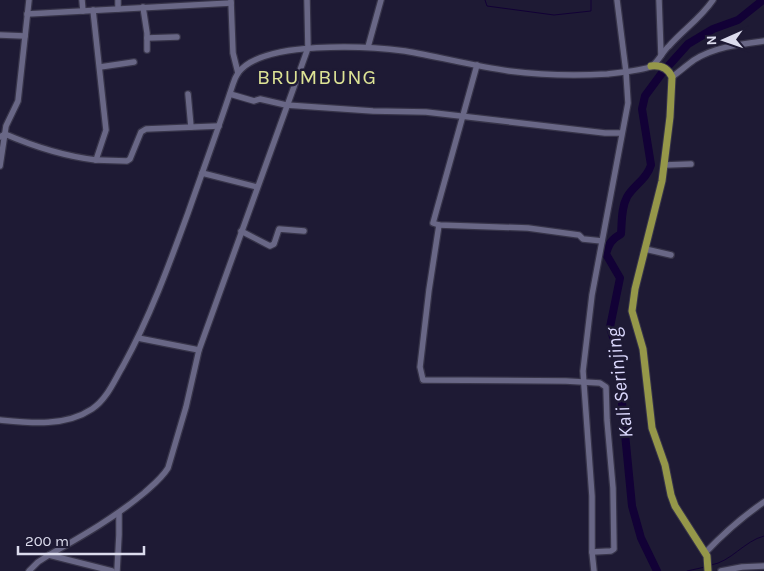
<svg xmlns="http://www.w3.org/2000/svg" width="764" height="571" font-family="Karla,sans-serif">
  <rect width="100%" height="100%" fill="#1e1a34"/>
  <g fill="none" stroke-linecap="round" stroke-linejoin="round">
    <g stroke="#120136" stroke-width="1">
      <polyline points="485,0 487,6 554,15 591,11 591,0"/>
      <path d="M711,565C731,562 744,541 764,536"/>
      <polyline points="687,571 705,567"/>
    </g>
    <path stroke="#120136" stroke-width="8" d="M657,571L641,538L632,506L617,351L610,327L620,278L606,254C609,243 612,239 621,234C622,222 621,208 627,197C634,185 647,179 651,165L642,109L645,96L662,73L688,44L713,29L738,20L763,0"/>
    <defs>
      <g id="minor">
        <polyline points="82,0 83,11"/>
        <polyline points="118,0 118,9"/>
        <polyline points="659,0 661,55"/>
        <polyline points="231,1 233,53 238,73"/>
        <polyline points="143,7 147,33 147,50"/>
        <polyline points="27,14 231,3"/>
        <polyline points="0,35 25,36"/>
        <polyline points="147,38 177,37"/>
        <polyline points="368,47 381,0"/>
        <polyline points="477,65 433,223 439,225 528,228 579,235 583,239 602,241"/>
        <polyline points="100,67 134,62"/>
        <path d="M672,77C679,72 687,65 694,60C714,47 741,44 764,41"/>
        <polyline points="188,94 191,127"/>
        <polyline points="230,94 254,101 260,99 286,105 373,111 426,112 605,133 621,133"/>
        <path d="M0,137L5,134C35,147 63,156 96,160L106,130L93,10"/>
        <polyline points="96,160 127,161 130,159 141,132 146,129 219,126"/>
        <polyline points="665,165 691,164"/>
        <polyline points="0,166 6,126 18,101 29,0"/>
        <polyline points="202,173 257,187"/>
        <polyline points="439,225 429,290 420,367 423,380 566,381 600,383 606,387 607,420 613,488 614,549 611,551 592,552"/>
        <polyline points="241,231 270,246 274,244 279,229 304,231"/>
        <polyline points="645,249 671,255"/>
        <polyline points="138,338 199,350"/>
        <path d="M0,420C30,423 65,427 92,409C107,399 114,381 123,366C150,317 169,265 188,213C203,170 219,127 233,84C234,81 236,76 238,73C262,40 368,46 405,51C440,57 474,66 509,71C541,75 575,76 607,74C616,73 646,70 652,66C658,62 663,51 669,46C683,30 701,18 713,0"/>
        <path d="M705,553C723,534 742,517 764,502"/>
        <path d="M49,555C82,536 114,518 144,493C153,485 162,478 168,468L186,407L199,350L308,48L307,0"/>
        <polyline points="29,571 38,562 49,555 112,571"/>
        <polyline points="117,571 119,535 119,513"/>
        <polyline points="594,571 592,552 592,496 583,371 592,295 628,103 626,72 617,0"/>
        <polyline points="721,571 742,567 764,566"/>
      </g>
      <path id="major" d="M651,66C660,65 668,68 672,77L670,117L662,181L635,289L632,311L643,349L652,428L665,465L671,495L675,506L707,556L708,571"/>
    </defs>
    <use href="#minor" stroke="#373449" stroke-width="8"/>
    <use href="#major" stroke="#373449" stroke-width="9"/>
    <use href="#minor" stroke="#696786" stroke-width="5.5"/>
    <use href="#major" stroke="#959749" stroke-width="7"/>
  </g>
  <g text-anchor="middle" stroke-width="5" stroke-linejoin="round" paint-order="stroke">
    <g font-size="20" font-style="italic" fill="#dcd9fe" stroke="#1e1a34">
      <text transform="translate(619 383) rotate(-97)" y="7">Kali Serinjing</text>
    </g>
    <g font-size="21" letter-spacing="1" fill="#dde395" stroke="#1e1a34">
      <text x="317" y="84">BRUMBUNG</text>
    </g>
  </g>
  <g transform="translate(724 40) rotate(268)" stroke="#1e1a34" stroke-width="4" paint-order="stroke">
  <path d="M0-4L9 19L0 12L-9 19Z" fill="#dcdced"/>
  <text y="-8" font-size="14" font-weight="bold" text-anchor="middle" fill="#dcdced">N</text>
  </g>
  <path d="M18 546v8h126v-8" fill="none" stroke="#dcdced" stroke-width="2.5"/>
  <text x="25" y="546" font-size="15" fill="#dcdced" stroke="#1e1a34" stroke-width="4" paint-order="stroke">200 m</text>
</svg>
